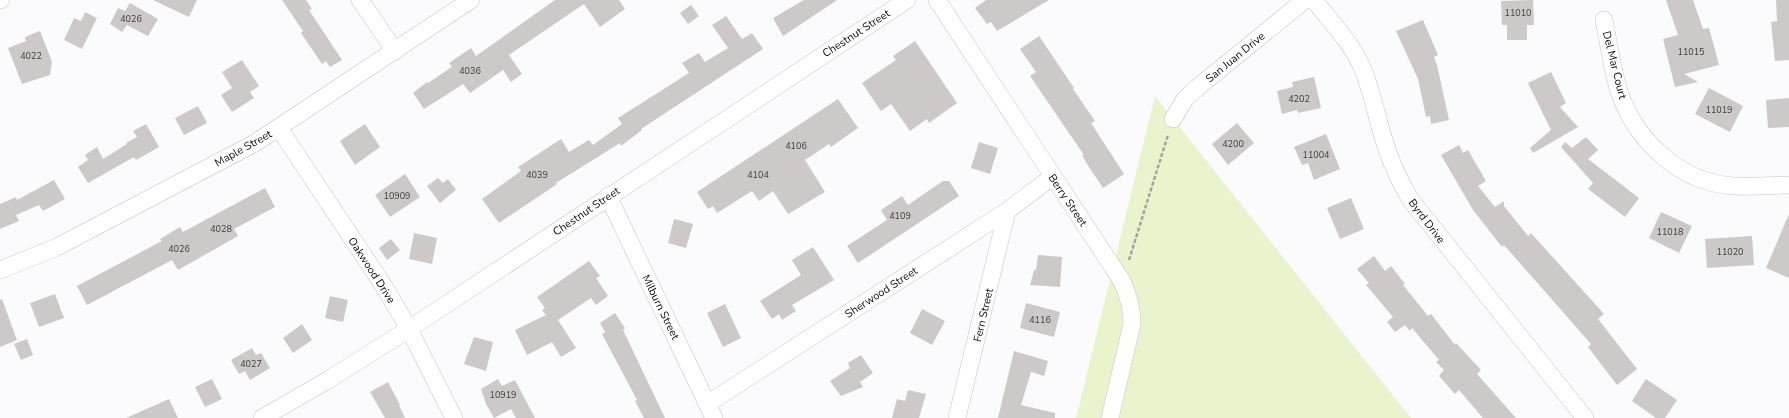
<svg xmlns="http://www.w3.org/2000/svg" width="1789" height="418" font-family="'Nunito Sans',sans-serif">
  <rect width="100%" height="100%" fill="#fbfbfe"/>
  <polygon fill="#e9f4cd" points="1155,96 1411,418 1076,418"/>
  <g fill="#ccc9c8">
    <polygon points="153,0 197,0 189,17"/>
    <polygon points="282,0 306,0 312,9 309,10 342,60 330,67 326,61 322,64 301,33 303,31"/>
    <polygon points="555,0 619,0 625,9 600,27 584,4 509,55 522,74 511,82 503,70 470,93 463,84 424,109 413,93 427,82 428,83 452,67 449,63 471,48 476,56"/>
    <polygon points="804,0 837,0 783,36 773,18"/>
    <polygon points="986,0 1049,0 997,31 991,22 987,24 975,8"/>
    <polygon points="1533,0 1534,25 1527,25 1527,40 1507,40 1507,25 1502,25 1501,1"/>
    <polygon points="1666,0 1693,0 1703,29 1709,28 1719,65 1684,74 1698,82 1675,87 1663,39 1678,35"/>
    <polygon points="1776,0 1789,0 1789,60 1775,61 1771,22 1777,21"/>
    <polygon points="130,3 158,19 148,36 127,25 122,32 110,24 118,8 125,11"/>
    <polygon points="691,5 699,16 688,24 680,13"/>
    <polygon points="85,12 97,18 82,49 64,40 74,18 81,21"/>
    <polygon points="726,16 742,39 752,33 763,49 641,129 642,130 621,146 620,143 556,183 557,184 499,223 482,199 521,171 518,167 561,139 569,152 589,140 593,145 622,124 618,118 689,73 682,63 699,53 705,62 728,48 712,25"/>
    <polygon points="1423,20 1438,55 1434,57 1437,65 1449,120 1431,124 1430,116 1426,117 1418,79 1396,31"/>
    <polygon points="40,31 52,62 50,75 22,84 8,48 26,41 25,37"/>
    <polygon points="1039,36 1074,88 1073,89 1095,121 1091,123 1124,174 1103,188 1087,164 1082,155 1084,155 1030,76 1036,72 1020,49"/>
    <polygon points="915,41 957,103 929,123 927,119 910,131 891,104 881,111 862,83 896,60 893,56"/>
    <polygon points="242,60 259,86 250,92 254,98 232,112 221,95 232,88 222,72"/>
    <polygon points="1551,72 1566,103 1560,107 1578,127 1533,153 1530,148 1551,130 1528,83"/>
    <polygon points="1314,77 1321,108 1298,113 1297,110 1282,114 1277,91 1293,87 1292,82"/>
    <polygon points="1709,88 1743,106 1730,132 1695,114"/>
    <polygon points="1789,98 1789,127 1768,128 1766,100"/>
    <polygon points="838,99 858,128 831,147 829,144 805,160 825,192 788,214 773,191 759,201 752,191 717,213 713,206 708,209 697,192"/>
    <polygon points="198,106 207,123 184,135 175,118"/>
    <polygon points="1237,123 1254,143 1228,165 1212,144"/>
    <polygon points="146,124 159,147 136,160 134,157 88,183 78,167 88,160 85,155 97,147 103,159 127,144 126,143 137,137 133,131"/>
    <polygon points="365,124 380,147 355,165 340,141"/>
    <polygon points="1326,134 1340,169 1314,180 1308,163 1302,165 1294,147"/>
    <polygon points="1586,137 1598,150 1588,159 1639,198 1625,217 1588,189 1593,183 1561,147 1565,142 1572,148"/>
    <polygon points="979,142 998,148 990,174 971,168"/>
    <polygon points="1459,145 1463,153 1468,150 1486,181 1478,186 1495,207 1504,201 1504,206 1528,236 1531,233 1604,314 1598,319 1637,369 1617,385 1588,347 1591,344 1504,245 1502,247 1473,210 1441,155"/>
    <polygon points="405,174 420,197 390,217 375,195"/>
    <polygon points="438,178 443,183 448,179 456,190 440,203 427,186"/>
    <polygon points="54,180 65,199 43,211 39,205 16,215 19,221 0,229 0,204 16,197 17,200"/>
    <polygon points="943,181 949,181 959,196 858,263 847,246 887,220 881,210 902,196 908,205"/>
    <polygon points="265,188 275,207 234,229 238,236 178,270 172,260 87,305 77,286 162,241 160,239 180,227 183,232"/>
    <polygon points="1351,198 1364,229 1340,239 1327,208"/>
    <polygon points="1661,212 1692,226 1679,253 1649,238"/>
    <polygon points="1789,214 1789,278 1766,268"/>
    <polygon points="674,219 693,224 686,248 668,243"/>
    <polygon points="414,233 437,238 432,264 409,259"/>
    <polygon points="1752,236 1754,265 1707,268 1705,239"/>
    <polygon points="391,239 400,250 387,260 379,248"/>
    <polygon points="813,247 834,280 792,305 796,311 782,320 779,314 772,319 760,301 801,275 792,260"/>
    <polygon points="1038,255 1062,257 1060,287 1030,285 1034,270 1036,270"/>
    <polygon points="1374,256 1385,271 1391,266 1405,284 1403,285 1428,316 1431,314 1455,345 1456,343 1481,370 1477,374 1516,418 1483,418 1459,390 1455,394 1439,376 1444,370 1436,362 1439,360 1412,328 1410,331 1405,325 1395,332 1387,322 1393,317 1366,285 1369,283 1357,269"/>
    <polygon points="589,261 600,276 596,278 608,296 596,305 591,298 558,320 576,348 561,357 552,342 527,355 515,330 546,315 542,310 545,308 537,297"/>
    <polygon points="55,294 64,318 39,327 30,303"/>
    <polygon points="330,296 348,300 343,322 325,318"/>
    <polygon points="2,299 17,340 0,347 0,300"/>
    <polygon points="1026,303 1060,312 1054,337 1020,328"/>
    <polygon points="725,304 741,338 723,347 707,313"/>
    <polygon points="922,309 945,321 932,345 910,333"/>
    <polygon points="615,313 625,328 623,330 665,418 644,418 635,401 637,400 602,334 605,332 600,323"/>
    <polygon points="302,324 312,340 293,353 283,338"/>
    <polygon points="474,337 493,342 486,371 464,364"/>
    <polygon points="27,339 33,355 21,360 14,344"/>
    <polygon points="252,348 256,355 261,353 270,368 250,380 245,371 239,374 231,360"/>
    <polygon points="1014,351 1048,361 1044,376 1031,372 1021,405 1055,413 1055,418 998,418"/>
    <polygon points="861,355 873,373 860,382 863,387 841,396 830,381 850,368 848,363"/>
    <polygon points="212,379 222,399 205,407 195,387"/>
    <polygon points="498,379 502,386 515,380 535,418 516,418 511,409 494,418 486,404 481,389"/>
    <polygon points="1646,379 1677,400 1665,418 1656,418 1632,401"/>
    <polygon points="388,382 400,405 399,405 405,418 385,418 370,392"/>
    <polygon points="908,390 926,394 919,418 892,418 897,399 905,401"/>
    <polygon points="169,399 178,418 126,418"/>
  </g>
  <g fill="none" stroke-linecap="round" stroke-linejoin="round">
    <defs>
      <g id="minor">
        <polyline points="0,0 1,0"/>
        <polyline points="360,0 395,51"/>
        <path d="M937,0L1122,281C1129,296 1132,308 1132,324L1110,418"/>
        <path d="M1314,0C1330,21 1351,42 1362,67C1372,91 1376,115 1384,140C1390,161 1399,180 1410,199L1585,418"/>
        <path d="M1604,20C1609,44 1612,71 1620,94C1637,142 1681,183 1734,186C1752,187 1771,185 1789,185"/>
        <polyline points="1173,119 1185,99 1198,87 1305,0"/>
        <polyline points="279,128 385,288 409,329 454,418"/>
        <polyline points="608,196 714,418"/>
        <polyline points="0,270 57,247 255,143 471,0"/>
        <polyline points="707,404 1007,211 1052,177"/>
        <polyline points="262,418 328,380 409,329 907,0"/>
        <polyline points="957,418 1007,211"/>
      </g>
    </defs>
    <use href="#minor" stroke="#c3c3c6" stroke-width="18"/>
    <polyline stroke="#a3a3a6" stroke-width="2.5" stroke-dasharray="4 2" stroke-linecap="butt" points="1129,260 1168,135"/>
    <use href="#minor" stroke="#fff" stroke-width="17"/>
  </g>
  <g text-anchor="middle" stroke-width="3" stroke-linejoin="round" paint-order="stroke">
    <g font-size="9" fill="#3c3b3c">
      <text x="1518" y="16">11010</text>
      <text x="131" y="22">4026</text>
      <text x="1691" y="55">11015</text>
      <text x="31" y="59">4022</text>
      <text x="470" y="74">4036</text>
      <text x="1299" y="102">4202</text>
      <text x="1719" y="113">11019</text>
      <text x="1233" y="147">4200</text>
      <text x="796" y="149">4106</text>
      <text x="1316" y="158">11004</text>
      <text x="537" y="178">4039</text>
      <text x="758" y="178">4104</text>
      <text x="397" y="199">10909</text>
      <text x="900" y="219">4109</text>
      <text x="221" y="232">4028</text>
      <text x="1670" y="235">11018</text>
      <text x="179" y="252">4026</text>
      <text x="1730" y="255">11020</text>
      <text x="1040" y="323">4116</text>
      <text x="251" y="367">4027</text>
      <text x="503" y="398">10919</text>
    </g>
    <g font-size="11" fill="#0c0c0d" stroke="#fff">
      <text transform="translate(856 33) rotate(-33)" y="4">Chestnut Street</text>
      <text transform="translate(1235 57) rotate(-39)" y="4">San Juan Drive</text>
      <text transform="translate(1615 65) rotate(76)" y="4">Del Mar Court</text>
      <text transform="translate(243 148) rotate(-29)" y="4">Maple Street</text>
      <text transform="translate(1068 200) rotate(56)" y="4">Berry Street</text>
      <text transform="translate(586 211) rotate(-34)" y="4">Chestnut Street</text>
      <text transform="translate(1427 221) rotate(53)" y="4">Byrd Drive</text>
      <text transform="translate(372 270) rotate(57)" y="4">Oakwood Drive</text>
      <text transform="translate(881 292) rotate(-33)" y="4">Sherwood Street</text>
      <text transform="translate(661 307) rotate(64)" y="4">Milburn Street</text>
      <text transform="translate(983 315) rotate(-77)" y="4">Fern Street</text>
    </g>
  </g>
</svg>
